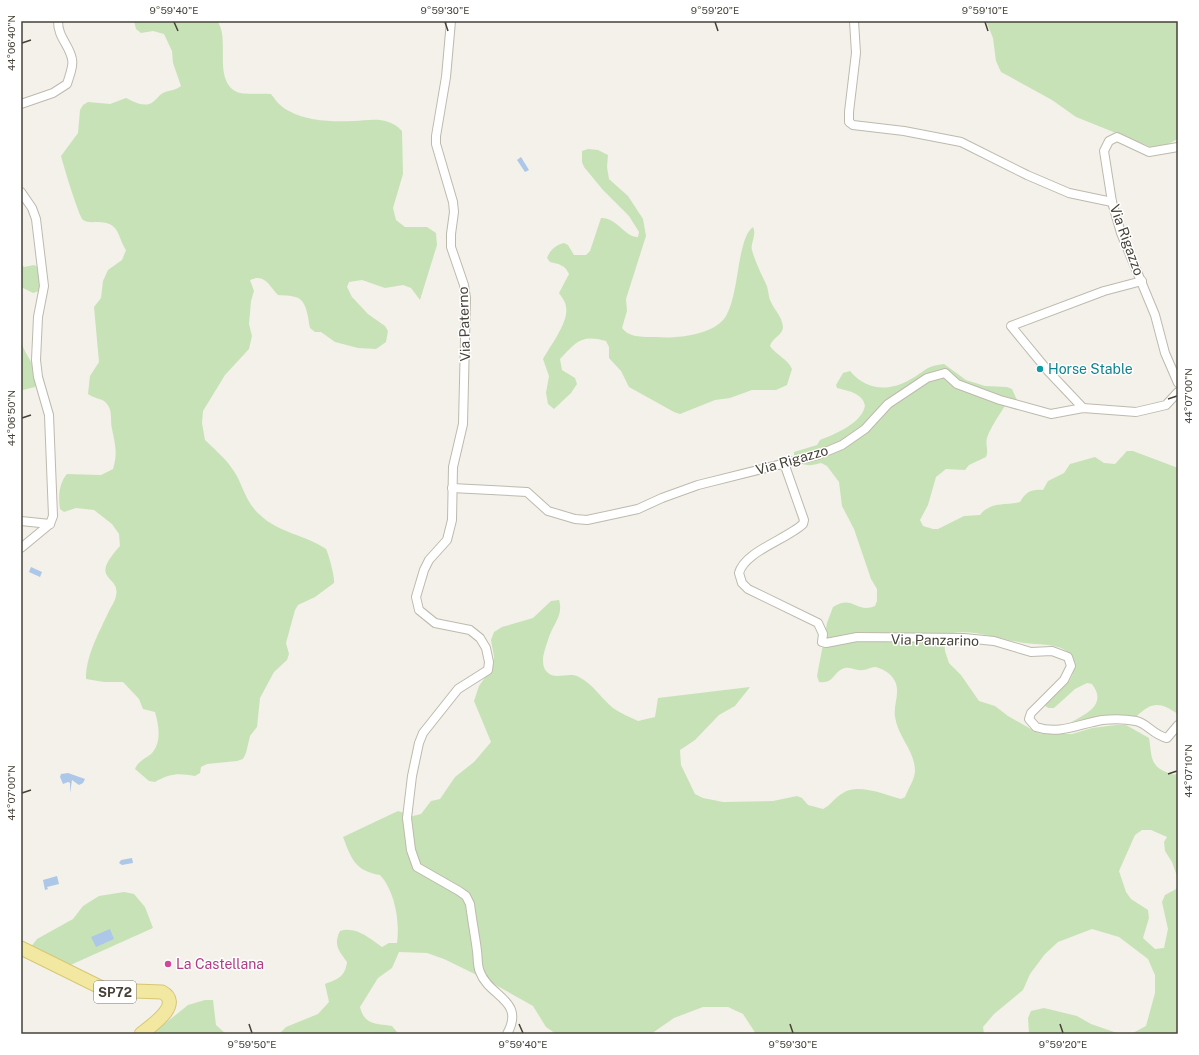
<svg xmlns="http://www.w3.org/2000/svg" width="1199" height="1055" font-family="'Public Sans',sans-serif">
  <rect width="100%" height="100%" fill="#f3f1e9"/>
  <g fill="#c8e2b7">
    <path d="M134,21H217C231,38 212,80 237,92C243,95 263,93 271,94C276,101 281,107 289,111C306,121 333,122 353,121C372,120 388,116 402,131L403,174L393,208L396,220L405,227H427L436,233L437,245L420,300L411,288L403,285L385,288L362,280L349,282L347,287L352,297L368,314L385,326L388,331L386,342L376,349L358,348L335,342L321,332H315L310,328C308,318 307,299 295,297C290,295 284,296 278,295C269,286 265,273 250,280L254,291L251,301L249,324L252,336L249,349L225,375L203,411L202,423L205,440C214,449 224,457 231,467C243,482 243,499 259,514C278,533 306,535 326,549C329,555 335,578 334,583L315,597L298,605L295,610L286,643L289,654L287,660L274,672L260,698L257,727L250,736L246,753L243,759L237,761L207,764L201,767L200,773L195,776C179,773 170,773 155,782L149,781L135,769C138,761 145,759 151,754C162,743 159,726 155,712L143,709L139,699L123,682H104L86,679C86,655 99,633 108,613C111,607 115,601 116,596C121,574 87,582 120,546L119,534L112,524L94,510L76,508L64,512L60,509C58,497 59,483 67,474L101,475L113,469C118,453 115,444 112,429C110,421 113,411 107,404C103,398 94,399 88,394L90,376L99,362L94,307L101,298L103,281L108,270L122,260L126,250C117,236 120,222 98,222C94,222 87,223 83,220C79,217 63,164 61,156L78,133L80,110L83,105L88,102L110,104L126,98C134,102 145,108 153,102C157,99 159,95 163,93C169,90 175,91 181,86L173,63L172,51L164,34L153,31L141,33L136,29Z"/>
    <polygon points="986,21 1171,21 1178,23 1178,139 1164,146 1151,147 1076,117 1052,100 1001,72 996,61 993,38"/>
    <path d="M588,149L598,150L608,155L607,167L609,179L628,196L643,219L646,236L626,299L627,311L622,328C629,338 645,337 656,337C675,339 715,335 726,316C735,301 737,272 741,254C743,245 746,232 753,227C757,236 750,243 752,250C755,262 761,273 766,284C769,290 768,297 771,302C775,311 782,316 783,327C783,335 772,338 770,346C776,355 788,359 792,369L787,385L776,390H752L730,398L715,400L680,414L674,412L629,387L621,371L609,358V347L606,341C581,334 576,342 560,359L562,370L575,378L577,384L571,393L554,409L548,404L546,393L549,376L543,359C550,346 569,322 566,307C566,302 562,298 559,293L569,274C565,265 559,264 550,262L547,258C550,250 556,245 564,243L568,245L574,255H586L590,251L601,218C618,218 624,237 638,237L639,232L629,216L603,190L584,167L582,162V151Z"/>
    <polygon points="21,264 24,267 34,265 40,268 41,285 39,291 33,293 21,287"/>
    <path d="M21,341C26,359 39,365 35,387L23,390H21Z"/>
    <path d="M944,364L966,380L985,386L1007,387L1012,389L1017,400L1015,402L1006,404C1000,414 990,428 987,438C985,445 989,450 986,457L969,465L965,470L946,469L936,477L928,505L920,520L923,526L933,529H938L964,516L980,515C991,501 1005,506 1020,502C1026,492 1031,489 1043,490L1048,481L1064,473L1070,464L1095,457L1104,463L1115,464L1127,451H1133L1178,468V714C1160,702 1152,701 1136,717L1117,716L1070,723C1085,714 1108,705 1092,684L1087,683L1075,689L1054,708H1048L1043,704C1055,694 1079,680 1073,662C1071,655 1068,651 1061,648C1048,643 1032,645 1019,642C995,638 967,627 944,635L945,651L949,663L961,675L979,701L995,706L1008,716L1038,733L1043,734H1072L1092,728L1116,725H1126L1149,738C1152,754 1149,765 1166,772C1170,774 1173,775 1178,774V879L1172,862L1165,851L1164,842L1167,837L1151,830H1142L1135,835L1119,871L1126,892L1131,899L1148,910L1149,918L1143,938L1155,949L1164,948L1168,929L1162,902L1165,895L1178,888V1034H1131L1146,1026L1155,993V975L1148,959L1119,937L1092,929L1058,942L1045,954L1030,974L1023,990L994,1014L983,1027L984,1034H756L743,1014L728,1007H703L674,1018L651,1034H556L546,1027L533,1006L485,979L444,959L427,953L399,952L392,968L378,978L360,1007C365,1026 376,1023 392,1026L397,1032L394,1034H279L286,1027L318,1014L329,1002L325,984C338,979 345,977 347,962C339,951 333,945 340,931C356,926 369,938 382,947L389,943H397C400,922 395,891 380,875C355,871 351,858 343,837L398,811L413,816L421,814L431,801L440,799L455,777L474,762L491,742L474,701L479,686L493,666L494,657L491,640L494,632L502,627L533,618L551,601L559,600C564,616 552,625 548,640C545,649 539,664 547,672C556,681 569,671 579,677C593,684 601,698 613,708C620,713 630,717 638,721L655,717L658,698L750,687L735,706L719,715L695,740L680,750L681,765L695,794L703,798L723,802L773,801L797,796L802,798L808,805L823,809C831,805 835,797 843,793C858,783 885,795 901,799L905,797C908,789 915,779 915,771C915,751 898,737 895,717C893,704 902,690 893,678C890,673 881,668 875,667C871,667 867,670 863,670C857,671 850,667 845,668C833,671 835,684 819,682L817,676L827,623L833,607C853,594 856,614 875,606L877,601V589L871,579L854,529L842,506L839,482L827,466L821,463C811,466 802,467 794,458V452L817,445L820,440C835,434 861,424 865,406C863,393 848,391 837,388L836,385L843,373L850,371C867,391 889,392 911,379C926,371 925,366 944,364Z"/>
    <polygon points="124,892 134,894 145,907 153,928 66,967 30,948 37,939 73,919 83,906 99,896"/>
    <polygon points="205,1000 213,1000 216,1025 226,1034 152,1034 188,1005"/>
    <polygon points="1044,1008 1077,1016 1091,1024 1120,1034 1029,1034 1028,1018 1031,1011"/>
  </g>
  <g fill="#adc7e8">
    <polygon points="521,157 529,170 525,172 517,160"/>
    <polygon points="31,567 42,572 40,577 29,572"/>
    <polygon points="68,773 85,779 83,783 79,785 72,780 70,793 70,783 68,782 63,784 60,777 61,774"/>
    <polygon points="132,858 133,863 122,865 119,863 121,860"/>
    <polygon points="57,876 59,884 47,887 48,889 45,890 43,880"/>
    <polygon points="110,929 114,939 96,947 91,937"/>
  </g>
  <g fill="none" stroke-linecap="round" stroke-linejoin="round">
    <defs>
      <g id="street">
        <path d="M451,21L446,77L436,136V144L453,202L454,212L451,234V247L464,285L466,298L463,424L453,467L452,520L447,540L429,560L424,570L416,597L419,610L435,623L470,630L480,638L486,648L489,662L488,670L458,689L423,733L419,743L412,776L407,818L411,850L417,867L459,891L466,896L470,904C472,920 475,935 477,951C478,957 477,966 480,972C489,997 526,1000 507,1034"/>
        <polyline points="854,21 856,53 849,112 849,122 853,125 904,131 961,142 1027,175 1069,193 1112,202"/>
        <path d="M21,104L53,93L67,84C69,77 74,66 72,59C69,44 58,38 58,21"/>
        <polyline points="1178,147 1149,152 1117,137 1109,141 1104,151 1112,202 1121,233 1155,315 1165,353 1178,383"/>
        <polyline points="21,192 32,208 36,219 44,286 38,317 36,360 38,377 49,415 53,516 50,524 21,548"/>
        <polyline points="1083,408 1048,371 1011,326 1104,291 1142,281"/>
        <path d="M784,463L804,520L803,524C787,539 744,552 739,573L742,583L748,589L818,623L823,634L822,642L826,643L857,637L964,638L994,641L1031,652L1052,651L1068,657L1071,666L1064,680L1031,713L1029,719L1036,727C1059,735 1079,724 1102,720C1111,719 1126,719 1136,721C1147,723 1153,735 1167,738L1178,725"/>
        <polyline points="452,488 527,492 548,511 575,519 587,520 638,509 662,498 698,485 818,455 842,445 865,429 888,404 927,378 945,373 957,384 1000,400 1051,414 1083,408 1136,412 1166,405 1178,392"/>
        <polyline points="21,521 50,524"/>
      </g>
      <path id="primary" d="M21,948L106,990L162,992C184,1004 151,1026 141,1034"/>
    </defs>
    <use href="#street" stroke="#bdbaad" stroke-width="10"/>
    <use href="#primary" stroke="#d6c773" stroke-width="15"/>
    <use href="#street" stroke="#fff" stroke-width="8"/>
    <use href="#primary" stroke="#f3e8a2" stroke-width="13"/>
  </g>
  <path fill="none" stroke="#464238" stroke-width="1.5" d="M174,22L178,31M445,22L448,31M715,22L718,31M985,22L988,31M22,43L31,40M1168,399L1177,396M22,418L31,415M1168,774L1177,771M22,793L31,790M249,1024L252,1033M519,1024L523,1033M790,1024L793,1033M1060,1024L1063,1033"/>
  <circle fill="#0f9aa8" stroke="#fff" stroke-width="1.5" cx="1040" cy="369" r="4"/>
  <circle fill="#d1479c" stroke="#fff" stroke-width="1.5" cx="168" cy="964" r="4"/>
  <g text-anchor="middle" stroke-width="3" stroke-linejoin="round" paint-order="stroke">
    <rect fill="#fff" stroke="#7e7b74" stroke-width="1" x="94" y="981" width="42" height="22" rx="3"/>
    <g font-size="13" font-weight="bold" fill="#464238">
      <text x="115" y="997">SP72</text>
    </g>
    <g font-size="14" fill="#464238" stroke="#fff">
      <text transform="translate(1127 240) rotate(70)" y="5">Via Rigazzo</text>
      <text transform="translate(464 324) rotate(-92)" y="5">Via Paterno</text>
      <text transform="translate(792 460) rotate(-16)" y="5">Via Rigazzo</text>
      <text transform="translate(935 640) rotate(1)" y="5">Via Panzarino</text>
    </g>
    <g font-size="14" fill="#0d838f" stroke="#fff" text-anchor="start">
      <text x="1048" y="374">Horse Stable</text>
    </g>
    <g font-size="14" fill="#b23c85" stroke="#fff" text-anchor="start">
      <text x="176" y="969">La Castellana</text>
    </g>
  </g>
  <rect width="1199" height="1055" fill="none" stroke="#ffffff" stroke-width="44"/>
  <rect x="22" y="22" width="1155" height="1011" fill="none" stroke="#464238" stroke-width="1.5"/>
  <g font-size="10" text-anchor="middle" fill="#464238">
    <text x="174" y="14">9°59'40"E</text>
    <text x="445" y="14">9°59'30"E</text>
    <text x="715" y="14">9°59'20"E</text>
    <text x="985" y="14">9°59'10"E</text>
    <text transform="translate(11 43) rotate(-90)" y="4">44°06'40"N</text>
    <text transform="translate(1188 396) rotate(-90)" y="4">44°07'00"N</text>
    <text transform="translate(11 418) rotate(-90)" y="4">44°06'50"N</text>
    <text transform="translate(1188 771) rotate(-90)" y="4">44°07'10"N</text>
    <text transform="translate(11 793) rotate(-90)" y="4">44°07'00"N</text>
    <text x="252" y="1048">9°59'50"E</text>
    <text x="523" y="1048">9°59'40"E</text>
    <text x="793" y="1048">9°59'30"E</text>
    <text x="1063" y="1048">9°59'20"E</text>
  </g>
</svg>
